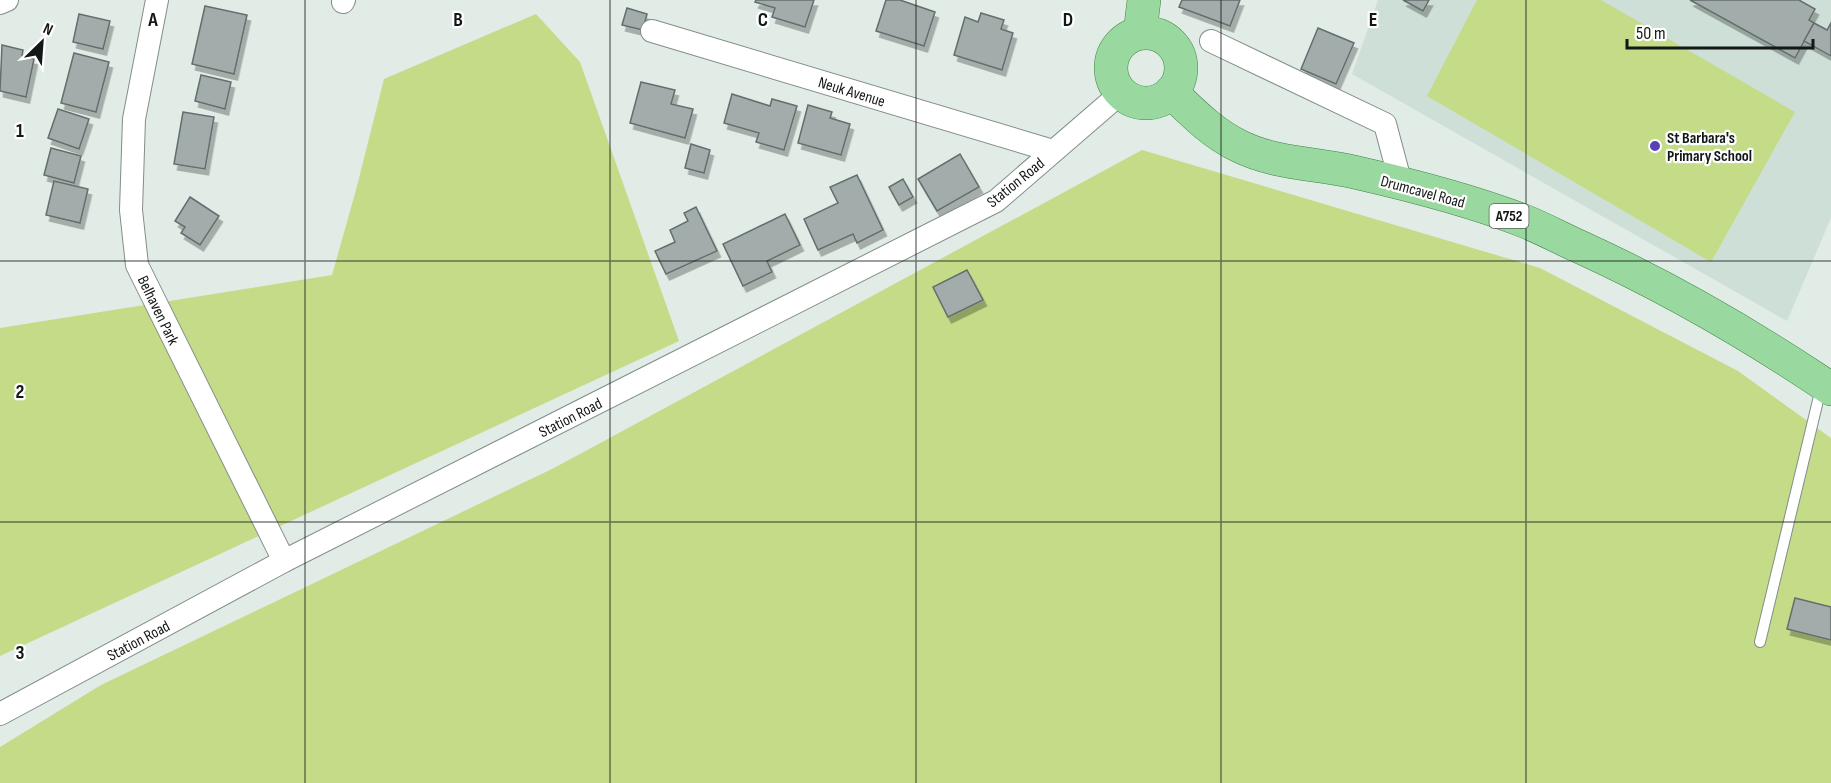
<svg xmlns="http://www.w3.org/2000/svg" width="1831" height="783" font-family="'Sofia Sans Condensed',sans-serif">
  <defs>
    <filter id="shadow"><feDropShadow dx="3.5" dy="6" stdDeviation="0" flood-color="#0004"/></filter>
  </defs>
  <rect width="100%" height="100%" fill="#e1ece7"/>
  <polygon fill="#cddfd7" points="1378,0 1831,0 1831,218 1787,321 1352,74"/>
  <g fill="#c4db88">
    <polygon points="1477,0 1601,0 1795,112 1711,262 1427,96"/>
    <polygon points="536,14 580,62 679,341 0,656 0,328 332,275 356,190 384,79"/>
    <polygon points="1142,150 1540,268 1738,371 1831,438 1831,783 0,783 0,747 101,685 554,468"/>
  </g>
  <g fill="#a1acab" stroke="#636e6d" stroke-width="1.5" filter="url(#shadow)">
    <polygon points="756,0 814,0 805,27 772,17 775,8 755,2"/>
    <polygon points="886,0 900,0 935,12 924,46 876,31"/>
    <polygon points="1182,0 1240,0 1230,26 1179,7"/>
    <polygon points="1403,0 1429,0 1423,11"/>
    <polygon points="1690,0 1799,0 1815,9 1809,20 1814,23 1795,58"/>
    <polygon points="205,6 247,15 234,74 192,64"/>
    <polygon points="627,8 647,14 643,30 622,25"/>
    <polygon points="981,13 1004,20 1001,29 1013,33 1002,70 954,55 965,17 978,22"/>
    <polygon points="79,14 110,21 103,49 73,42"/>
    <polygon points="1814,23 1827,30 1831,23 1831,56 1804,41"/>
    <polygon points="1318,28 1354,43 1336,84 1301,69"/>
    <polygon points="2,45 23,50 22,56 34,59 26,97 0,91"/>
    <polygon points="74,53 109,62 96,112 61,103"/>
    <polygon points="201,75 231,82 225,109 195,101"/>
    <polygon points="641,82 675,90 671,104 693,109 685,138 630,123"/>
    <polygon points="732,94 770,106 772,99 797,106 784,150 756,142 759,133 724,123"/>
    <polygon points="808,105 832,112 830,118 850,124 841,155 798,143"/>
    <polygon points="58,109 89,119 79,149 48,138"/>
    <polygon points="183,112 214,117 205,169 174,164"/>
    <polygon points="691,144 710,150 704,173 685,168"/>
    <polygon points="51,148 81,156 74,183 44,175"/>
    <polygon points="960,154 979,187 937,211 918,179"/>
    <polygon points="857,175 883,230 857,243 853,234 818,250 804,219 838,203 830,187"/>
    <polygon points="903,179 913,197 899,205 889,187"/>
    <polygon points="54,181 88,189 80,223 46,215"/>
    <polygon points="190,197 219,216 200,245 181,233 185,227 175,221"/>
    <polygon points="696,207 717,251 666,274 655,251 675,242 670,230 688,221 684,213"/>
    <polygon points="785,214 800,245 767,261 772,272 743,286 723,244"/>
    <polygon points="967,270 983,300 948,317 933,287"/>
    <polygon points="1795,598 1831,607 1831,640 1787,629"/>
  </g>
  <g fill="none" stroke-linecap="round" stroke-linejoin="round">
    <defs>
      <polyline id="service" points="1760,642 1821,388"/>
      <g id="minor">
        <polyline points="157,0 134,119 131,210 137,265 284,561"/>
        <polyline points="343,2 344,0"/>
        <polyline points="0,3 7,0"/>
        <polyline points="652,31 1053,151"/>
        <polyline points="1211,41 1385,124 1401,184"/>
        <polyline points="0,714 284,561 996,201 1121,93"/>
      </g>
      <g id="primary">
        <circle cx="1146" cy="68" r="35"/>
        <polyline points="1140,33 1144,0"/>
        <path d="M1171,92C1192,112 1212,133 1239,146C1275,164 1315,163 1354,172C1411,185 1470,200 1524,221C1542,228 1560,238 1578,246C1666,286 1751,335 1831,389"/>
      </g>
    </defs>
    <use href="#service" stroke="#838d89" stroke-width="12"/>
    <use href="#minor" stroke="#838d89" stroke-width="24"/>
    <use href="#primary" stroke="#3e8444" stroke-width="34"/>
    <use href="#service" stroke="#fff" stroke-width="10"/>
    <use href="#minor" stroke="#fff" stroke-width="22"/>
    <use href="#primary" stroke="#99d89e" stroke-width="33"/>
  </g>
  <path fill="none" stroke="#131715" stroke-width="1.5" stroke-opacity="0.55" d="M305,0V783M610,0V783M916,0V783M1221,0V783M1526,0V783M0,261H1831M0,522H1831"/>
  <circle fill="#5840b8" stroke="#fff" stroke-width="2" cx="1655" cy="146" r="6"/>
  <g text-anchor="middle" stroke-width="4.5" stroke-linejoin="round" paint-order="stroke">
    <rect fill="#fff" stroke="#5a5d5b" stroke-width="1.5" x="1489.5" y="204" width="39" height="24" rx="4.5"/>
    <g font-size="15" font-weight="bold" fill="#131715">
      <text x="1509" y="221">A752</text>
    </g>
    <g font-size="16" fill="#131715" stroke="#fff">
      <text transform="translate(852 91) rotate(17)" y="6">Neuk Avenue</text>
      <text transform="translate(1015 182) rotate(-39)" y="6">Station Road</text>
      <text transform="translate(1423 191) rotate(15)" y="6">Drumcavel Road</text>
      <text transform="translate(159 310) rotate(64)" y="6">Belhaven Park</text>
      <text transform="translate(570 417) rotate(-27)" y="6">Station Road</text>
      <text transform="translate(138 640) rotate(-28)" y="6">Station Road</text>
    </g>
    <g font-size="16" font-weight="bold" fill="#131715" stroke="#fff" text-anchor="start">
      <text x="1667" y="143">St Barbara's<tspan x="1667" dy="18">Primary School</tspan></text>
    </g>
  </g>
  <g font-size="20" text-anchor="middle" font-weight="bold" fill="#131715" stroke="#fff" stroke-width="4.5" stroke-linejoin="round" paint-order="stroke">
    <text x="153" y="26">A</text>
    <text x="458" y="26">B</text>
    <text x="763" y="26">C</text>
    <text x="1068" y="26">D</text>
    <text x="1373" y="26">E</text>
    <text x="20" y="137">1</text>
    <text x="20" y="398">2</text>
    <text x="20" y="659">3</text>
  </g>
  <g transform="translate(42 42) rotate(25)" stroke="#ffffff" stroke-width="4.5" paint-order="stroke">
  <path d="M0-4.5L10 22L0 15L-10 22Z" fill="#131715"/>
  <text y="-9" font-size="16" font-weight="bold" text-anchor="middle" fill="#131715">N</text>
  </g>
  <path d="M1627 39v9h186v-9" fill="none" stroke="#131715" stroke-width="3"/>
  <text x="1636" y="39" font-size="18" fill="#131715" stroke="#ffffff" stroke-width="4.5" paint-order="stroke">50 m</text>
</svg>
